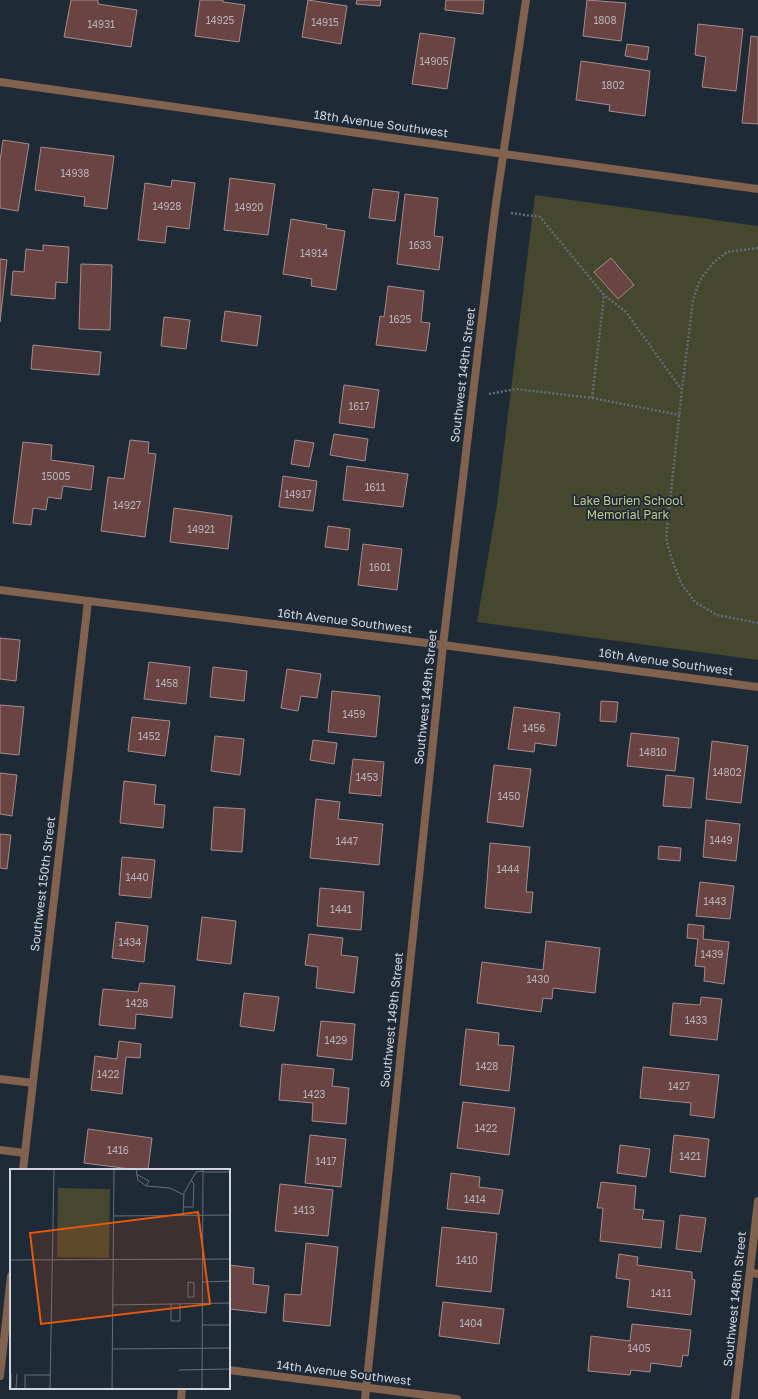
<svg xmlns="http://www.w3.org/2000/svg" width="758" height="1399" font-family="'Golos Text',sans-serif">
  <rect width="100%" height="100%" fill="#1f2a37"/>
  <polygon fill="#46472f" points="535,195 758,226 758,660 477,622 497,504"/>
  <g fill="#694443" stroke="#a48c8b">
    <polygon points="71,0 98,0 98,4 137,10 131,47 64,37"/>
    <polygon points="200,0 223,0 223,2 245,5 239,42 195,36"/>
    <polygon points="308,0 347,6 341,44 302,37"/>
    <polygon points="357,0 381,0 380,6 356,4"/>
    <polygon points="446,0 484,0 483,14 445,10"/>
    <polygon points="587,0 626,3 621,41 583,36"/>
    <polygon points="698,24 743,29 736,91 702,87 706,57 695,55"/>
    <polygon points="420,33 455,38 447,89 412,84"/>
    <polygon points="751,36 758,37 758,124 742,123"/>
    <polygon points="627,44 649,47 647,60 625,56"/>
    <polygon points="581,61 650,71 645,116 609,111 610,105 576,100"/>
    <polygon points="3,140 29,144 18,211 0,208 0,161"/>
    <polygon points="41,147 114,156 107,209 84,206 85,197 35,190"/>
    <polygon points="230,178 275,184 268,235 224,230"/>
    <polygon points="172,180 195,183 189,229 167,226 165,243 138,240 145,183 171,187"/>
    <polygon points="373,189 399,192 395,221 369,218"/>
    <polygon points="405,194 438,198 434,236 443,237 439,270 397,264"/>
    <polygon points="291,219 327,225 326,228 345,231 336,290 311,286 312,279 283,274"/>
    <polygon points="43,245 69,247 67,283 56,282 55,299 11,295 13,271 24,272 26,249 43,251"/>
    <polygon points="611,258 634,285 618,299 594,272"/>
    <polygon points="0,259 7,260 0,322"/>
    <polygon points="81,264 112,265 110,330 79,329"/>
    <polygon points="388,286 424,291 421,322 430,323 426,351 376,345 380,316 384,317"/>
    <polygon points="225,311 261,316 257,346 221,341"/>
    <polygon points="164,317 190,320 186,349 161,346"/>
    <polygon points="33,345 101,352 99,375 31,369"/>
    <polygon points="344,385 379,390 374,428 339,423"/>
    <polygon points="334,434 368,439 365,461 330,455"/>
    <polygon points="130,440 149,442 148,453 156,454 145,537 101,531 108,477 124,479"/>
    <polygon points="295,440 314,443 309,467 291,464"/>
    <polygon points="23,442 52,445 51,460 94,466 91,490 63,486 61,499 48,497 46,510 33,508 31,525 13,523"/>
    <polygon points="347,466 408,474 403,507 343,500"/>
    <polygon points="283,476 317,481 313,511 279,507"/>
    <polygon points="174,508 232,516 228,549 170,542"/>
    <polygon points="328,526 350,529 348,550 325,547"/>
    <polygon points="363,544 402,549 397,590 358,585"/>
    <polygon points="0,638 20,640 16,681 0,679"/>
    <polygon points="149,662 190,667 186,704 144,699"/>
    <polygon points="213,667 247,671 244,701 210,697"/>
    <polygon points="287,669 321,674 317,698 301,696 298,711 281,708"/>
    <polygon points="332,691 380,696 376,737 328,732"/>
    <polygon points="601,701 618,702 616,722 600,721"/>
    <polygon points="0,705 24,707 19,755 0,753"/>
    <polygon points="514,707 560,713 556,746 535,743 534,752 508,749"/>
    <polygon points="132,717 170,721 165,756 128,751"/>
    <polygon points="631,733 679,738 675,771 627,766"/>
    <polygon points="215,736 244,739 240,775 211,771"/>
    <polygon points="313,740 337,743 334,764 310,760"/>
    <polygon points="712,741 748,746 741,803 706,799"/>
    <polygon points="353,759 384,762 381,796 349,793"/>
    <polygon points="494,765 531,769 523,827 487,822"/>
    <polygon points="0,773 17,775 12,816 0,814"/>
    <polygon points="666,775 694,778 691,808 663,806"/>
    <polygon points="124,781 156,785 154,804 165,805 163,828 120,823"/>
    <polygon points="316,799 340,802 338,819 383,824 379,865 310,858"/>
    <polygon points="214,807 245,809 242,852 211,850"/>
    <polygon points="706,820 740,824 736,861 703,857"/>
    <polygon points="0,834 11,835 7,869 0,868"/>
    <polygon points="490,843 530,847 526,892 533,892 531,913 485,908"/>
    <polygon points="659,846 681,848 680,861 658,859"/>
    <polygon points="122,857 155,860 151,898 119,895"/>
    <polygon points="700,882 734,886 730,919 696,916"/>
    <polygon points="320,888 364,892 361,930 317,926"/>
    <polygon points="202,917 236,921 231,964 197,960"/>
    <polygon points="116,922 148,926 144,962 112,958"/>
    <polygon points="688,924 704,926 703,939 729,942 724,984 704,981 705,967 695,966 698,939 687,938"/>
    <polygon points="309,934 343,938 341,955 358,957 354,993 316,988 318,967 305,965"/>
    <polygon points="546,941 600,948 595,993 553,988 552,999 543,998 541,1012 477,1003 482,962 543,970"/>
    <polygon points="140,983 175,986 172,1018 136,1014 135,1029 99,1025 103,989 138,992"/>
    <polygon points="244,993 279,997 274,1031 240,1026"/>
    <polygon points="701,997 722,999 717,1040 670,1035 673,1003 700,1005"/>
    <polygon points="321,1021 355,1024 352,1060 317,1056"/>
    <polygon points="466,1029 499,1033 498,1045 514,1046 509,1091 460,1085"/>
    <polygon points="119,1041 141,1044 140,1058 126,1057 122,1094 91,1090 95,1056 117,1059"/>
    <polygon points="282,1064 334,1069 332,1086 349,1088 346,1124 312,1121 313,1103 279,1100"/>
    <polygon points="643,1067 719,1075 714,1118 690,1115 691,1103 640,1098"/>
    <polygon points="463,1102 515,1108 509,1155 457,1148"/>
    <polygon points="88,1129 152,1138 148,1170 138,1170 84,1163"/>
    <polygon points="310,1135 346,1139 341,1187 305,1183"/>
    <polygon points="674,1135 709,1139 705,1177 670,1172"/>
    <polygon points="620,1145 650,1149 646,1177 617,1173"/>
    <polygon points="451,1173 480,1177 479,1187 503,1190 499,1214 447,1209"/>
    <polygon points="601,1182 636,1186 634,1209 644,1210 642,1219 664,1221 661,1248 600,1241 603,1208 597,1208"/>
    <polygon points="280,1184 333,1190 328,1236 275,1231"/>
    <polygon points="680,1215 706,1218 701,1252 676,1249"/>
    <polygon points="442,1227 497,1233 491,1292 436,1286"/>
    <polygon points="306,1243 338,1247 330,1326 283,1321 285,1294 301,1295"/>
    <polygon points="619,1254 638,1257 637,1265 692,1272 692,1279 695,1280 691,1315 627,1307 630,1280 616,1278"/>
    <polygon points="229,1265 254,1268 253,1284 269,1286 266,1313 229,1309"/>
    <polygon points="443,1302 504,1309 499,1344 439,1336"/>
    <polygon points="632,1324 691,1330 688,1356 683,1355 681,1367 651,1363 650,1372 631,1370 630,1375 588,1371 591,1336 630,1341"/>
  </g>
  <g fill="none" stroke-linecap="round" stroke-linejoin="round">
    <g stroke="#636d78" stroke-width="2.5" stroke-dasharray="2 2" stroke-linecap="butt">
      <polyline points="511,213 540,217 604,295 626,312 681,389"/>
      <polyline points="758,248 727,252 713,263 700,280 693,300 682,389 666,538 672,560 681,583 695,602 717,615 758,623"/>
      <polyline points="489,394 516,389 592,398 680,415"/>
      <polyline points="592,398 604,296"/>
    </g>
    <g stroke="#81624e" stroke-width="8">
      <polyline points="0,1079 33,1083"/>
      <polyline points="0,1150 25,1153"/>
      <polyline points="750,1272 758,1274"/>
      <polyline points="181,1399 182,1388"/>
    </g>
    <g stroke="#81624e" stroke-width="8">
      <polyline points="0,82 504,154 758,189"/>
      <polyline points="0,590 443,645 758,687"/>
      <polyline points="23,1170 88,601"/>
      <polyline points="229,1370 457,1399"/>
      <polyline points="0,1376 11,1276"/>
      <polyline points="365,1399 443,645 495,210 526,0"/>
      <polyline points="735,1399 758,1201"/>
    </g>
  </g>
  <g text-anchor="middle" stroke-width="3.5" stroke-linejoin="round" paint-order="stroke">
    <g font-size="10" fill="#b6b2b8">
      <text x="220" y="24">14925</text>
      <text x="605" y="24">1808</text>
      <text x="325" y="26">14915</text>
      <text x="101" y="28">14931</text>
      <text x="434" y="65">14905</text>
      <text x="613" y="89">1802</text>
      <text x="75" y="177">14938</text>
      <text x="167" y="210">14928</text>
      <text x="249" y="211">14920</text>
      <text x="420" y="249">1633</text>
      <text x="314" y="257">14914</text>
      <text x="400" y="323">1625</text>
      <text x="359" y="410">1617</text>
      <text x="56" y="480">15005</text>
      <text x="375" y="491">1611</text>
      <text x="298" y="498">14917</text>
      <text x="127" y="509">14927</text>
      <text x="201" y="533">14921</text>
      <text x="380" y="571">1601</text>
      <text x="167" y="687">1458</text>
      <text x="354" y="718">1459</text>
      <text x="534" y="732">1456</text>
      <text x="149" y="740">1452</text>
      <text x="653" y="756">14810</text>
      <text x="727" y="776">14802</text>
      <text x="367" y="781">1453</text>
      <text x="509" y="800">1450</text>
      <text x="721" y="844">1449</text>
      <text x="347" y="845">1447</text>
      <text x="508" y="873">1444</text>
      <text x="137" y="881">1440</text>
      <text x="715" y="905">1443</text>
      <text x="341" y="913">1441</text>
      <text x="130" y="946">1434</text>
      <text x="712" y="958">1439</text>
      <text x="538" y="983">1430</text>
      <text x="137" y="1007">1428</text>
      <text x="696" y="1024">1433</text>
      <text x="336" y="1044">1429</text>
      <text x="487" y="1070">1428</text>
      <text x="108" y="1078">1422</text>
      <text x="679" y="1090">1427</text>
      <text x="314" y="1098">1423</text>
      <text x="486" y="1132">1422</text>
      <text x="118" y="1154">1416</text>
      <text x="690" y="1160">1421</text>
      <text x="326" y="1165">1417</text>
      <text x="475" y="1203">1414</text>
      <text x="304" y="1214">1413</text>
      <text x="467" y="1264">1410</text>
      <text x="661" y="1297">1411</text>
      <text x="471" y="1327">1404</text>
      <text x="639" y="1352">1405</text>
    </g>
    <g font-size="12" fill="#cfd6df" stroke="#1f2a37">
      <text transform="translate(381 124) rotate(8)" y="4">18th Avenue Southwest</text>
      <text transform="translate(463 375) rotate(-83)" y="4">Southwest 149th Street</text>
      <text transform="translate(345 621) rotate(7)" y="4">16th Avenue Southwest</text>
      <text transform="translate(666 662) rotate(8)" y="4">16th Avenue Southwest</text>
      <text transform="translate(426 697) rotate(-84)" y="4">Southwest 149th Street</text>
      <text transform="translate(43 884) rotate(-83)" y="4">Southwest 150th Street</text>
      <text transform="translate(392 1020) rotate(-84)" y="4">Southwest 149th Street</text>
      <text transform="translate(735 1299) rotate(-84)" y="4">Southwest 148th Street</text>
      <text transform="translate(344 1373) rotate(7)" y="4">14th Avenue Southwest</text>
    </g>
    <g font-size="12" fill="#c5c88b" stroke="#1f2a37">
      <text x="628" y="505">Lake Burien School<tspan x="628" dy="14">Memorial Park</tspan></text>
    </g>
  </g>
  <g transform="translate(10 1169)">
    <rect width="220" height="220" fill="#1f2a37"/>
    <path d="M48,19L100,20L99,89L47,88Z" fill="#46472f"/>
    <path fill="none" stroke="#656f7a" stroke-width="1" d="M126,0L128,11L136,17L160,19L174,26M193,3H220M126,5L139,12L136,17M174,38H183L184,15L181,11M173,46L174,24L186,3L193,2M103,47L220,46M0,91L220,90M178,113L184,114V128H178ZM193,113L220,112M161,135V152H170V135M102,136L220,134M192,156H220M102,180L220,179M169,201L220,200M1,204V220M6,220L7,205M15,220V206H40M40,220L44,0M102,220L104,0M192,220L193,0"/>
    <path fill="#e8590c" fill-opacity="0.15" stroke="#e8590c" stroke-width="2" d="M188,43L200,135L31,155L20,64Z"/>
    <rect width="220" height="220" fill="none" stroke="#cfd6df" stroke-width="2"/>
  </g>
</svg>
